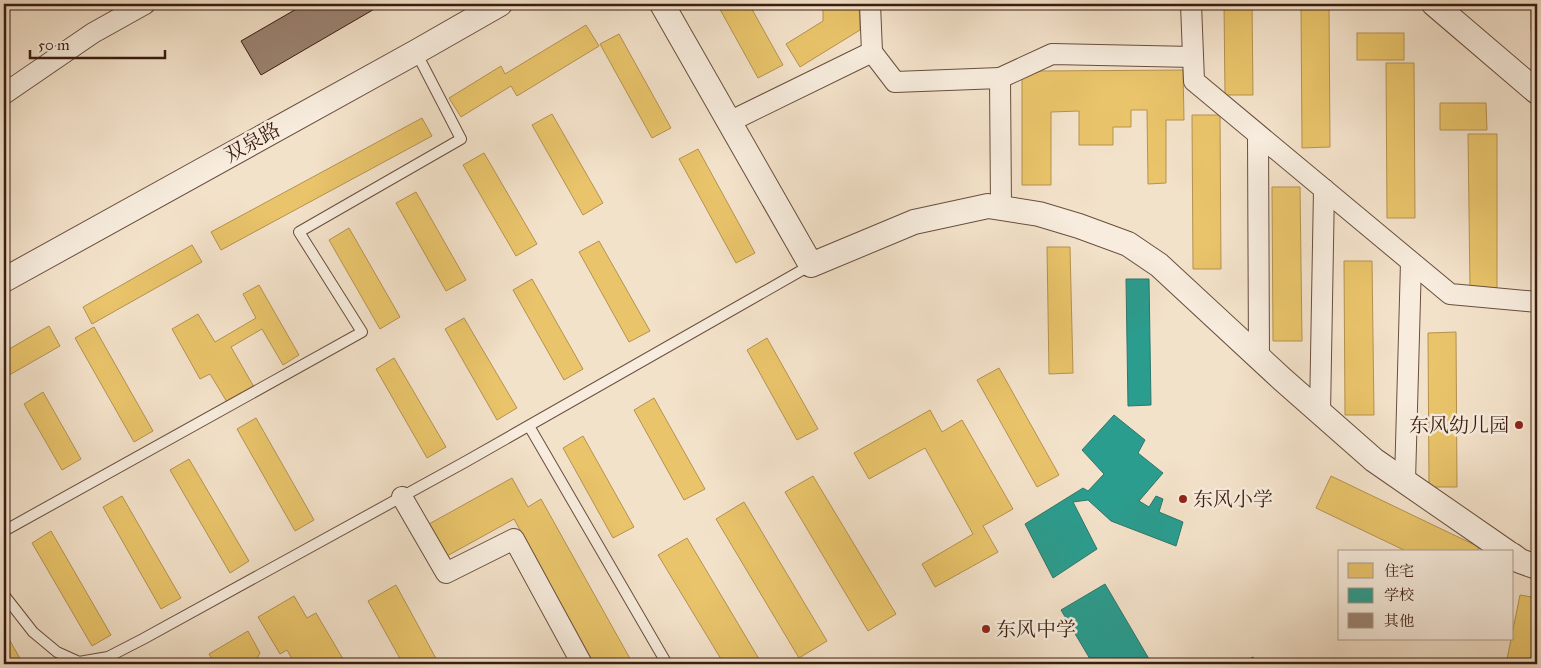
<svg xmlns="http://www.w3.org/2000/svg" width="1541" height="668" font-family="'IM FELL Great Primer','Noto Serif SC',serif">
  <rect width="100%" height="100%" fill="#f3e2ca"/>
  <filter id="stains"><feTurbulence type="fractalNoise" baseFrequency=".004" numOctaves="4"/><feColorMatrix values="0 0 0 0 .2 0 0 0 0 .09 0 0 0 0 .02 0 0 0 .5 -.17"/></filter>
  <radialGradient id="worn" r=".72"><stop offset=".6" stop-color="#630" stop-opacity="0"/><stop offset="1" stop-color="#630" stop-opacity=".3"/></radialGradient>
  <g fill="#e9c46a" stroke="#b5924f">
    <polygon points="717,4 749,4 783,65 758,78"/>
    <polygon points="823,4 859,4 860,30 800,67 786,44 823,21"/>
    <polygon points="1224,4 1252,4 1253,95 1225,95"/>
    <polygon points="1301,4 1329,4 1330,147 1302,148"/>
    <rect x="1531" y="4" width="6" height="26"/>
    <polygon points="586,25 599,46 517,96 511,86 461,117 449,98 501,66 505,74"/>
    <rect x="1357" y="33" width="47" height="27"/>
    <polygon points="619,34 671,128 652,138 600,44"/>
    <polygon points="1386,63 1414,63 1415,218 1387,218"/>
    <polygon points="1183,70 1184,120 1166,120 1166,183 1148,184 1147,110 1131,110 1131,127 1113,127 1113,145 1079,145 1079,111 1051,112 1051,185 1022,185 1022,78 1040,71"/>
    <polygon points="1440,103 1486,103 1487,130 1440,130"/>
    <polygon points="552,114 603,203 583,215 532,125"/>
    <polygon points="1192,115 1220,115 1221,269 1193,269"/>
    <polygon points="422,118 432,136 221,250 211,232"/>
    <polygon points="1468,134 1497,134 1497,288 1470,288"/>
    <polygon points="698,149 755,253 736,263 679,159"/>
    <polygon points="484,153 537,244 516,256 463,165"/>
    <polygon points="1272,187 1300,187 1302,341 1273,341"/>
    <polygon points="416,192 466,280 446,291 396,203"/>
    <polygon points="349,228 400,317 380,329 329,240"/>
    <polygon points="599,241 650,331 629,342 579,252"/>
    <polygon points="192,245 202,262 92,324 83,307"/>
    <polygon points="1047,247 1070,247 1073,373 1049,374"/>
    <polygon points="1344,261 1372,261 1374,415 1345,415"/>
    <polygon points="532,279 583,369 564,380 513,290"/>
    <polygon points="259,285 299,355 283,365 262,329 231,347 254,387 227,402 210,374 200,379 172,329 198,314 215,342 256,318 243,294"/>
    <polygon points="464,318 517,408 497,420 445,329"/>
    <polygon points="49,326 60,346 4,378 4,352"/>
    <polygon points="94,327 153,431 134,442 75,338"/>
    <polygon points="1456,332 1457,487 1429,487 1428,333"/>
    <polygon points="767,338 818,429 797,440 747,350"/>
    <polygon points="394,358 446,447 427,458 376,369"/>
    <polygon points="999,368 1059,475 1037,487 977,380"/>
    <polygon points="43,392 81,459 62,470 24,404"/>
    <polygon points="654,398 705,489 684,500 634,410"/>
    <polygon points="930,410 942,432 962,420 1013,509 983,526 998,552 935,587 922,564 973,534 925,448 869,479 854,453"/>
    <polygon points="256,418 314,520 295,531 237,429"/>
    <polygon points="583,436 634,527 613,538 563,448"/>
    <polygon points="189,459 249,561 230,573 170,470"/>
    <polygon points="813,476 896,614 868,631 785,492"/>
    <polygon points="1331,476 1479,547 1477,552 1408,552 1316,508"/>
    <polygon points="512,478 528,507 541,499 633,664 594,664 514,519 447,556 429,524"/>
    <polygon points="122,496 181,598 161,609 103,507"/>
    <polygon points="744,502 827,641 799,658 716,519"/>
    <polygon points="51,531 111,635 92,646 32,543"/>
    <polygon points="687,538 762,664 724,664 658,555"/>
    <polygon points="396,585 439,664 403,664 368,601"/>
    <polygon points="1520,595 1537,598 1537,664 1506,664"/>
    <polygon points="294,596 307,618 316,613 346,664 295,664 287,650 280,654 258,617"/>
    <polygon points="4,630 23,664 4,664"/>
    <polygon points="248,631 260,653 256,660 258,664 215,664 209,654"/>
  </g>
  <g fill="#2a9d8f" stroke="#2f7669">
    <polygon points="1126,279 1149,279 1151,405 1128,406"/>
    <polygon points="1114,415 1145,440 1138,453 1163,473 1139,501 1149,507 1156,496 1163,499 1159,512 1183,522 1176,546 1111,521 1088,500 1073,502 1097,549 1053,578 1025,524 1083,488 1088,491 1104,474 1082,450"/>
    <polygon points="1105,584 1152,664 1093,664 1061,610"/>
    <polygon points="1253,657 1257,664 1240,664"/>
  </g>
  <polygon fill="#9b8371" stroke="#3b1c10" points="305,4 383,4 261,75 241,41"/>
  <g fill="none" stroke-linecap="round" stroke-linejoin="round">
    <defs>
      <g id="service">
        <polyline points="529,426 667,664"/>
        <polyline points="4,531 362,332 299,232 461,139 416,52"/>
        <polyline points="4,595 33,632 57,652 79,662 108,657 143,639 465,462 811,265"/>
      </g>
      <g id="minor">
        <polyline points="1191,4 1194,81 1450,294 1537,302"/>
        <polyline points="872,52 895,82 1000,78 1001,208"/>
        <polyline points="1000,78 1052,54 1193,57"/>
        <polyline points="4,94 93,33 145,4"/>
        <polyline points="729,122 872,52 870,4"/>
        <polyline points="1258,135 1259,358"/>
        <polyline points="1320,413 1324,189"/>
        <polyline points="1405,481 1411,262"/>
        <polyline points="402,497 446,573 514,539 582,664"/>
      </g>
      <g id="tertiary">
        <polyline points="662,4 811,265 914,222 988,206 1039,214 1079,226 1128,244 1159,265 1282,379 1374,460 1507,552"/>
        <polyline points="1434,4 1537,92"/>
        <polyline points="4,280 416,52 500,4"/>
        <polyline points="1512,555 1520,561 1537,567"/>
      </g>
    </defs>
    <use href="#service" stroke="#694e3e" stroke-width="12"/>
    <use href="#minor" stroke="#694e3e" stroke-width="22"/>
    <use href="#tertiary" stroke="#694e3e" stroke-width="26"/>
    <use href="#service" stroke="#f7ecdd" stroke-width="10"/>
    <use href="#minor" stroke="#f7ecdd" stroke-width="20"/>
    <use href="#tertiary" stroke="#f7ecdd" stroke-width="24"/>
  </g>
  <g fill="#8f2418" stroke="#f7ecdd" stroke-width="2">
    <circle cx="1519" cy="425" r="5"/>
    <circle cx="1183" cy="499" r="5"/>
    <circle cx="986" cy="629" r="5"/>
  </g>
  <g text-anchor="middle" stroke-width="5" stroke-linejoin="round" paint-order="stroke">
    <g font-size="20" fill="#3b1c10" stroke="#f7ecdd">
      <text transform="translate(252 142) rotate(-29)" y="7">双泉路</text>
    </g>
    <g font-size="20" fill="#3b1c10" stroke="#f7ecdd" text-anchor="start">
      <text x="1509" y="432" text-anchor="end">东风幼儿园</text>
      <text x="1193" y="506">东风小学</text>
      <text x="996" y="636">东风中学</text>
    </g>
  </g>
  <rect width="1541" height="668" fill="none" stroke="#f3e2ca" stroke-width="20"/>
  <rect x="5" y="5" width="1531" height="658" fill="none" stroke="#3b1c10" stroke-width="2.5"/>
  <rect x="10" y="10" width="1521" height="648" fill="none" stroke="#3b1c10"/>
  <rect x="1338" y="550" width="175" height="90" fill="#f7ecdd" stroke="#ac998b"/>
  <rect x="1348" y="563" width="25" height="15" fill="#e9c46a" stroke="#ac998b"/>
  <text x="1384" y="576" font-size="15" fill="#3b1c10">住宅</text>
  <rect x="1348" y="588" width="25" height="15" fill="#2a9d8f" stroke="#ac998b"/>
  <text x="1384" y="600" font-size="15" fill="#3b1c10">学校</text>
  <rect x="1348" y="613" width="25" height="15" fill="#9b8371" stroke="#ac998b"/>
  <text x="1384" y="626" font-size="15" fill="#3b1c10">其他</text>
  <path d="M30 50v8h135v-8" fill="none" stroke="#3b1c10" stroke-width="2.5"/>
  <text x="38" y="50" font-size="15" fill="#3b1c10" stroke="#f7ecdd" stroke-width="4" paint-order="stroke">50 m</text>
  <rect width="100%" height="100%" filter="url(#stains)"/>
  <rect width="100%" height="100%" fill="url(#worn)"/>
</svg>
